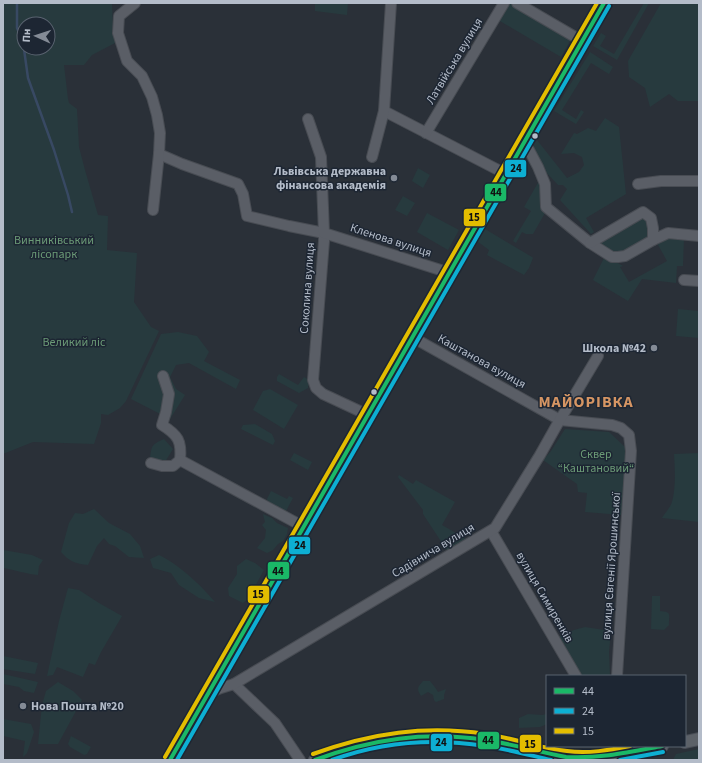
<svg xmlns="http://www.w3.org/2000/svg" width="702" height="763" font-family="'Source Sans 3',sans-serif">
  <rect width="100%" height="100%" fill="#2a3038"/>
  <g fill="#273a3e" fill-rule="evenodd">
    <path d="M3,3H112L113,30L117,42L92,55L84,65H64L68,99L69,103L77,109L79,147L85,170L98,215L108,216L107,250L137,253L134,302L151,327L159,331L126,401L120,408L108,415L101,414V423L94,444L33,442L3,454ZM24,24H48V48H24Z"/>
    <polygon points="315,3 348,3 347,15 315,11"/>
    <polygon points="508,3 510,3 571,39 561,57 498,20"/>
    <polygon points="644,3 649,3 617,60 593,46 601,33 606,36 600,46 614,54"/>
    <polygon points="661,3 699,3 699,101 678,101 669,94 650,107 645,88 629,77 628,61"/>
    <polygon points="572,43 576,46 535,119 530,116"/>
    <polygon points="590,52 613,67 609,74 591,63 562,110 576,119 581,110 584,112 576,124 554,111"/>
    <polygon points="605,118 619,127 626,194 586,218 594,232 591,234 560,200 567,189 563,185 558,185 545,171 531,149 537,140 567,178 579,172 584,165 582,157 574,153 561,154 574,133 577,134 588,128 596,131"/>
    <polygon points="528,120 533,123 505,170 500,168"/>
    <polygon points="418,168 430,175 423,188 412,181"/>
    <polygon points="539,181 541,209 545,213 533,234 526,234 522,232 516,243 513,241 531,211 524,207"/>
    <polygon points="403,196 415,203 407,216 395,210"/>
    <polygon points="427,213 459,230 448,250 417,232"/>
    <polygon points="643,213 650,219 651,238 622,253 616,253 594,242"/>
    <polygon points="485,229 532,257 533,258 529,268 524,275 487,255 489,250 477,241 483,231"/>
    <polygon points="670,236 684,238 683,266 677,266 676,283 642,279 628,301 593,280 605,256 623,266 620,267 629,282 667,261 657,243"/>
    <polygon points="678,309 699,311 699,338 676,336"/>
    <polygon points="178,332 197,336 209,352 204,361 240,380 236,389 189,363 176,365 170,377 176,389 185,395 170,419 131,399 161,334"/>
    <polygon points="279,374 298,385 304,377 309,380 308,388 299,393 277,381 277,377"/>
    <polygon points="270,389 298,405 284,429 253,410 263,391"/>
    <polygon points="255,424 272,434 275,441 273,445 241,429 243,425"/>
    <polygon points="565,429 609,432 625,447 625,469 622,515 585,512 587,493 578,492 577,484 543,460 551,451"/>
    <path d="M164,439L173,449L165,462L150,458C152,445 151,445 164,439Z"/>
    <polygon points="294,453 312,462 308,470 290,460"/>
    <path d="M699,453V522L662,518C665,513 670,508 672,502C676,487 675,470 674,454Z"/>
    <polygon points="399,475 413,484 416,480 455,502 442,525 468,540 448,552 423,514 423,510 398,477"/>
    <polygon points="271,491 287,499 289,496 293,498 285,513 268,504 267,499"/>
    <path d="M94,509L109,523L130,534L140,546L144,558L129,557L115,546L109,544L104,538L97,546L88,565C75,564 69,561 61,552L69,523L75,513L83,514Z"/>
    <polygon points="263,514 272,518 277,523 288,528 287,534 283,541 278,544 273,550 267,553 257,548 265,538 266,530 262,525 265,522"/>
    <path d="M3,550L32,555L43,560L39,566L38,575C26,574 15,570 3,568Z"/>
    <path d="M159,555C177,563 202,586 215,602L199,598L179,585L171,573L153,568L150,559Z"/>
    <polygon points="246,559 255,563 264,570 248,599 243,603 229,596 228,588 237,574 237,566"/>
    <polygon points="68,588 79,590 99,603 122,616 101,652 95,665 89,663 83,677 57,667 53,675 47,676 59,621"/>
    <path d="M652,596H660V611C672,612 669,614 669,625L664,630L651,629Z"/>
    <polygon points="585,627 611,631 609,652 610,676 582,676 558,637 574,630"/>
    <polygon points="3,656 38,663 35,674 3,669"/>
    <polygon points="3,674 38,682 34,693 24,691 19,687 3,684"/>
    <path d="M423,681H430C433,685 436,688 438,692L446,689L444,695V699L436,702L434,700L433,695L428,692L421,696C416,688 418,687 423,681Z"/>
    <polygon points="58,682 73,691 82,700 58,744 38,744 42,705 46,691"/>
    <polygon points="528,714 542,715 547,714 547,724 540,727 519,728 519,718"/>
    <polygon points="3,719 31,724 34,732 27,753 23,757 25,741 3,736"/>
    <polygon points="71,736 91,747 87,754 84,755 70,747 68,744"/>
    <polygon points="699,749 699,760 673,760 676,754"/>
  </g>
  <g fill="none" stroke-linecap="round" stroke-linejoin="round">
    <polyline stroke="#384963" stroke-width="2.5" points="17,3 17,28 23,42 28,78 54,150 68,195 72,212"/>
    <defs>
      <g id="minor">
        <polyline points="135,3 119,16 118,33 127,61 142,76 152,97 157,115 160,133 159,154 182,164 238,184 243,194 247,216 289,226 324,233 324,241 313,380 316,388 323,394 368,415"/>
        <polyline points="517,3 582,41"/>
        <polyline points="384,111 506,174"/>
        <polyline points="308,119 321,157 324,233 450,273"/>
        <polyline points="426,133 504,3"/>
        <polyline points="522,146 529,150 538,167 545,184 546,207 590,243 612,257 618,257 625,256 653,240 668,233 699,236"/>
        <polyline points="372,157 384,111 391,3"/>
        <polyline points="638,184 661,181 699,181"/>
        <polyline points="153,210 159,154"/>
        <polyline points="590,243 643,212 651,218 653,228 653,240"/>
        <polyline points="684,280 699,281"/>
        <polyline points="412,337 560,420 612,425 621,428 629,435 631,451 617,676"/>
        <path d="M163,376L169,394L166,412L162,425C178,435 182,441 180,460"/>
        <polyline points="151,463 162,466 173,466 180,460 304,527"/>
        <polyline points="491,531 576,676"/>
        <polyline points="234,684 275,723 300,760"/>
        <polyline points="209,693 221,688 234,684 495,528 540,455 558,423 598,356"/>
        <polyline points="170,760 604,3"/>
      </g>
      <g id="major">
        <polyline points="685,742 699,739"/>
        <path d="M315,760C369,738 427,731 485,740C512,744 539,752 566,757C598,760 630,752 662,746"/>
      </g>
    </defs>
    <use href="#minor" stroke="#484c53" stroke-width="12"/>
    <use href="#major" stroke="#484c55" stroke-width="14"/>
    <use href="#minor" stroke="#5a5e66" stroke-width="10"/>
    <use href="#major" stroke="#5c6168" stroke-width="12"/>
    <defs>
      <g id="bus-1">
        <polyline points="170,760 604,3"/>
        <path d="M315,760C372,739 425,731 485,740C513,744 539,752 566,757C599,759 630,752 662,746"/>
      </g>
      <g id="bus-2">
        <polyline points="177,760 609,6"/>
        <path d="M332,760C381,742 434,738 485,746C507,749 529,755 551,760"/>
        <polyline points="620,760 663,752"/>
      </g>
      <g id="bus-3">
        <path d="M313,754C371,733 425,725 486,734C513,738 540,748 567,751C588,754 610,750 630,746"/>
        <polyline points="165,757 597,3"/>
      </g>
    </defs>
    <use href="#bus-1" stroke="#1d2633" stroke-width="7"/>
    <use href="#bus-2" stroke="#1d2633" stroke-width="7"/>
    <use href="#bus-3" stroke="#1d2633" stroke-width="7"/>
    <use href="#bus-1" stroke="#1ab867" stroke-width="4"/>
    <use href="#bus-2" stroke="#0dafd3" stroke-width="4"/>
    <use href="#bus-3" stroke="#e3bd00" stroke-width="4"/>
  </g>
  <g fill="#b4bcc9" stroke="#1d2633" stroke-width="1.5">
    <circle cx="535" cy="136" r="3.5"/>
    <circle cx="374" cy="392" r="3.5"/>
  </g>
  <g fill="#848b96" stroke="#1d2633" stroke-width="1.5">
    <circle cx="394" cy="178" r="4"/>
    <circle cx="654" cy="348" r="4"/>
    <circle cx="23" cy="706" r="4"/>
  </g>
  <g text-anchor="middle" stroke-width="3" stroke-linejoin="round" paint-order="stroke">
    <g font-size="12" fill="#b4bcc9" stroke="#1d2633">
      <text transform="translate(454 61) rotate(-59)" y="4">Латвійська вулиця</text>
      <text transform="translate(391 240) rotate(18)" y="4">Кленова вулиця</text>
      <text transform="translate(307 288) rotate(-86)" y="4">Соколина вулиця</text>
      <text transform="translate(482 361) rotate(29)" y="4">Каштанова вулиця</text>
      <text transform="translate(433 550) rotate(-31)" y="4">Садівнича вулиця</text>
      <text transform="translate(611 566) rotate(-86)" y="4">вулиця Євгенії Ярошинської</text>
      <text transform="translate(545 597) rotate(60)" y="4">вулиця Симиренків</text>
    </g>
    <g font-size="12" font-weight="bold" fill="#b4bcc9" stroke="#1d2633" text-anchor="end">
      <text x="386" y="175">Львівська державна<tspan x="386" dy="14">фінансова академія</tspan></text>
      <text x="646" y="352">Школа №42</text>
      <text x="31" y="710" text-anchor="start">Нова Пошта №20</text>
    </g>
    <g font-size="12" fill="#6b9a76" stroke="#1d2633">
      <text x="54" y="244">Винниківський<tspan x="54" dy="14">лісопарк</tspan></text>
      <text x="74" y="346">Великий ліс</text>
      <text x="596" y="458">Сквер<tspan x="596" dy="14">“Каштановий“</tspan></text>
    </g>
    <g font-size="16" font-weight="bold" letter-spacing="1" fill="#d59563" stroke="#1d2633">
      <text x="586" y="407">МАЙОРІВКА</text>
    </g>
  </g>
  <g stroke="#1d2633" stroke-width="1.5">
    <rect x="504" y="159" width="23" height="19" rx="4" fill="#0dafd3"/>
    <rect x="484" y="183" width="23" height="19" rx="4" fill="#1ab867"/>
    <rect x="463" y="208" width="23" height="19" rx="4" fill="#e3bd00"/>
    <rect x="288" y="536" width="23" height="19" rx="4" fill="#0dafd3"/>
    <rect x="267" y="561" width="23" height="19" rx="4" fill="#1ab867"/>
    <rect x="247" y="585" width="23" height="19" rx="4" fill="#e3bd00"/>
    <rect x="477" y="731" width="23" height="19" rx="4" fill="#1ab867"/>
    <rect x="430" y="733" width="23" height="19" rx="4" fill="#0dafd3"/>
    <rect x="519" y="734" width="23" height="19" rx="4" fill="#e3bd00"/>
  </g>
  <g font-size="11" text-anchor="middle" font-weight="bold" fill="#111">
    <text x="516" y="172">24</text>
    <text x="496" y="196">44</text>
    <text x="474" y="221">15</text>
    <text x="300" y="549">24</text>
    <text x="278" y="575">44</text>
    <text x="258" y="598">15</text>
    <text x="488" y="744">44</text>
    <text x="441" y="746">24</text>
    <text x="530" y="748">15</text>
  </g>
  <rect width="702" height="763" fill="none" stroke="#b4bcc9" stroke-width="8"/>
  <rect x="546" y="675" width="140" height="72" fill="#1d2633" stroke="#59626f"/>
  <rect x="554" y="688" width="20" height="6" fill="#1ab867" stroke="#59626f"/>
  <text x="582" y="695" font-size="12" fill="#b4bcc9">44</text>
  <rect x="554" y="708" width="20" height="6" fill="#0dafd3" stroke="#59626f"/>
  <text x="582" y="715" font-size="12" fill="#b4bcc9">24</text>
  <rect x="554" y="728" width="20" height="6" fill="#e3bd00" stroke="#59626f"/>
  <text x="582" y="735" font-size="12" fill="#b4bcc9">15</text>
  <g transform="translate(36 36) rotate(273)"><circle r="19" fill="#1d2633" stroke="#59626f"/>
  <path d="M0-3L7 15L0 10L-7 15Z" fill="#848b96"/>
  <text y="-6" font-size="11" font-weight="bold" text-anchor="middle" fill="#b4bcc9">Пн</text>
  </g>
</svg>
